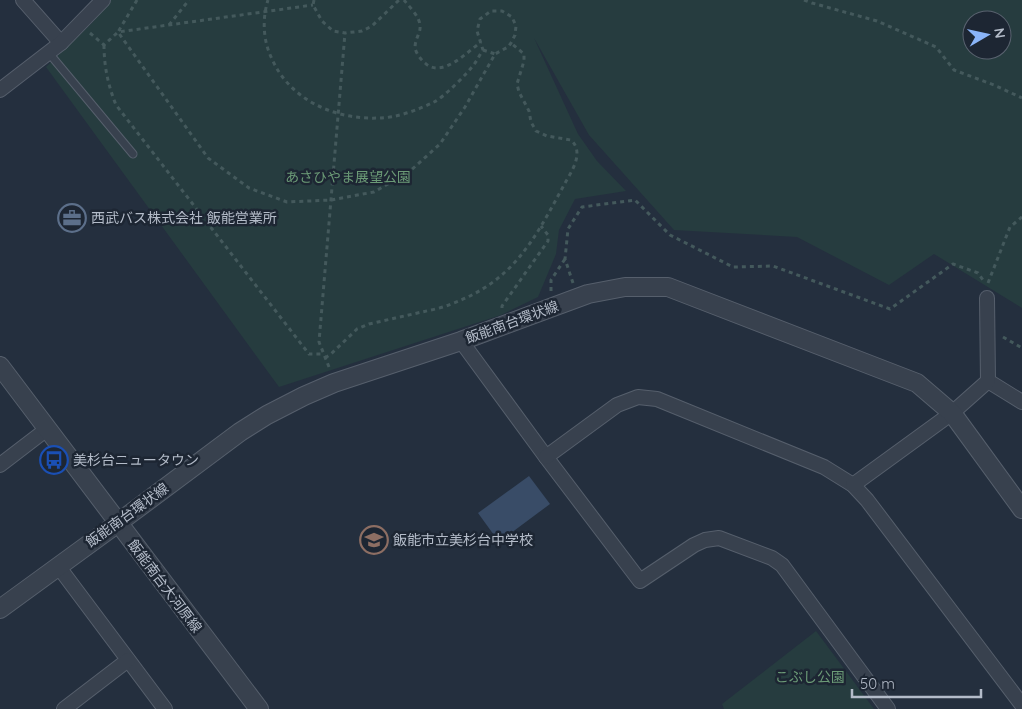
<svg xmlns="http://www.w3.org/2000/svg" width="1022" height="709" font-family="Quicksand,'Noto Sans JP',sans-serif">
  <rect width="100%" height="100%" fill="#242f3e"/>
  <g fill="#263c3f" fill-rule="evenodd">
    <path d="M110,0H1022V308L934,254L889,285L797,237L674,230L589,135L534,38L578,134L597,161L626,191L575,199L559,230L556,254L538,297L501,315L279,387L46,67L93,22ZM972,20H1002V50H972Z"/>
    <polygon points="816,631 874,709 724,709 722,704"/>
  </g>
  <polygon fill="#394c67" points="529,476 550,504 499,542 478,513"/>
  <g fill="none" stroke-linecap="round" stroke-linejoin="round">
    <defs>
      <polyline id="service" points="48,52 133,154"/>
      <g id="minor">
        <polyline points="23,0 61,43"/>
        <polyline points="0,90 61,43 103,0"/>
        <polyline points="461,341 546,457 640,581 694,545 705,540 719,538 772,558 782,565 888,709"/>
        <polyline points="988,381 1022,402"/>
        <polyline points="546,457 617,405 638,397 657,399 824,467 853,485 867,500 1022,705"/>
        <polyline points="0,465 47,429"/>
        <polyline points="853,485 952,413 988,381 987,298"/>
        <polyline points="58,566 165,709"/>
        <polyline points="64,709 128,660"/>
      </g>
      <g id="tertiary">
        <polyline points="0,366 259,709"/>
        <polyline points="0,609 118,523 240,432 267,415 304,396 334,383 461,341 588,294 625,287 668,287 917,383 952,413 1022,509"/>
      </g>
    </defs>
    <use href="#service" stroke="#565f6c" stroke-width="9"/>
    <use href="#minor" stroke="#565f6c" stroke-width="16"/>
    <use href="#tertiary" stroke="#565f6c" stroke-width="20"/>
    <g stroke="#44595c" stroke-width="3" stroke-dasharray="4 4" stroke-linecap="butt">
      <polyline points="137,0 118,32 313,5"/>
      <polyline points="314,0 313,5 322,21 333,31 345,33 362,31 372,26 399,0"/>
      <path d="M404,0C411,9 424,20 419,33C417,38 415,42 415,48C416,53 421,60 425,63C442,79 467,52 481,42"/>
      <polyline points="804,0 812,3 877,21 936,47 954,70 994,85 1022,98"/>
      <polyline points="169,25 189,0"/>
      <path d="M90,33L104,45L118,32L208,158L249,188L287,202L331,200L374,192L409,172L440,144L465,107L495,54L508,47L511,43L515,35L516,26L512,17L502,11H491L480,19L477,31L483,50C480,54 478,59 475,63C469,72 443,98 434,102C418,110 396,118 379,118C335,120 290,100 272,59C263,41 262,19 268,0"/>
      <path d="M104,45C104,66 108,85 116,105L309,354H324"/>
      <polyline points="483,50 495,54"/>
      <polyline points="573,283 565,259 568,229 582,207 635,200 670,235 733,267 773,266 890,309 953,264 978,273 985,283"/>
      <polyline points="988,283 1010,227 1022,217"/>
      <polyline points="551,291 551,280 565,259"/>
      <polyline points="502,308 502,306 548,241 548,235 541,226"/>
      <polyline points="1003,337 1022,348"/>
      <path d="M325,358L331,354L357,329L369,324C387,320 404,316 422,312C431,310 442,308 451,304C514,281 534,240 564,185C571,172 585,153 571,140L547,136L536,131L531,122L529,111L519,92L517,84L524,61V54L511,43"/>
      <polyline points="329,367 319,342 345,33"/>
    </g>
    <use href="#service" stroke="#38414e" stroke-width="7"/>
    <use href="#minor" stroke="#38414e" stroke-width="14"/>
    <use href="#tertiary" stroke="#38414e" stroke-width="18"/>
  </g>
  <defs>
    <symbol id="office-ring" viewBox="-11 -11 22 22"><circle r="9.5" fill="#1d2633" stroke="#5c6f8a" stroke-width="1.5"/><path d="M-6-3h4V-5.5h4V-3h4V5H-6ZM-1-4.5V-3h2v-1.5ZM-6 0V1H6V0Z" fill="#5c6f8a"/></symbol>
    <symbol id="bus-ring" viewBox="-11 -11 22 22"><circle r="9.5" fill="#1d2633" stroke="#1a4fb4" stroke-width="1.5"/><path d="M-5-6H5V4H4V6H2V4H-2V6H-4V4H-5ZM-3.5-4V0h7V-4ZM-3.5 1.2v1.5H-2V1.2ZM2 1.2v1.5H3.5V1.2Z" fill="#1a4fb4"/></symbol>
    <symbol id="school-ring" viewBox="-11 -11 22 22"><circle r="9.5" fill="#1d2633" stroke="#8d6e63" stroke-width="1.5"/><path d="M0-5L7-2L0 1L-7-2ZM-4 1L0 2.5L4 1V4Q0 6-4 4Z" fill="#8d6e63"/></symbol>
  </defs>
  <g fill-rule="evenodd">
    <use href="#office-ring" x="56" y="202" width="32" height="32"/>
    <use href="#bus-ring" x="38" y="444" width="32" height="32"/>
    <use href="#school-ring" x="358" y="524" width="32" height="32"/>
  </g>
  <g text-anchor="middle" stroke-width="5" stroke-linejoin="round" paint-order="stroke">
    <g font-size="14" fill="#6b9a76" stroke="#1d2633">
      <text x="348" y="182">あさひやま展望公園</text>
      <text x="810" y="682">こぶし公園</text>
    </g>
    <g font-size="14" fill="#b4bcc9" stroke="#1d2633" text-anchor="start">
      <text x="91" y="223">西武バス株式会社 飯能営業所</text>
      <text x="73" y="465">美杉台ニュータウン</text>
      <text x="393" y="545">飯能市立美杉台中学校</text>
    </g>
    <g font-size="14" fill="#b4bcc9" stroke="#1d2633">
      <text transform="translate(512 322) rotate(-20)" y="5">飯能南台環状線</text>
      <text transform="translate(127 515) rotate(-36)" y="5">飯能南台環状線</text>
      <text transform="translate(165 586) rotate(53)" y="5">飯能南台大河原線</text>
    </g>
  </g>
  <g transform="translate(987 35) rotate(81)"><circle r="24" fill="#1d2633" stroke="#59626f"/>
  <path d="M0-4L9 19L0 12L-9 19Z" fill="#8ab4f8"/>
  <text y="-8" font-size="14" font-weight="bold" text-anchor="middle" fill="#b4bcc9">N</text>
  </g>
  <path d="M852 689v8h129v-8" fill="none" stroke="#b4bcc9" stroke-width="2.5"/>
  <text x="860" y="689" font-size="15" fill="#b4bcc9" stroke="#1d2633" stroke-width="4" paint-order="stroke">50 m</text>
</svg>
